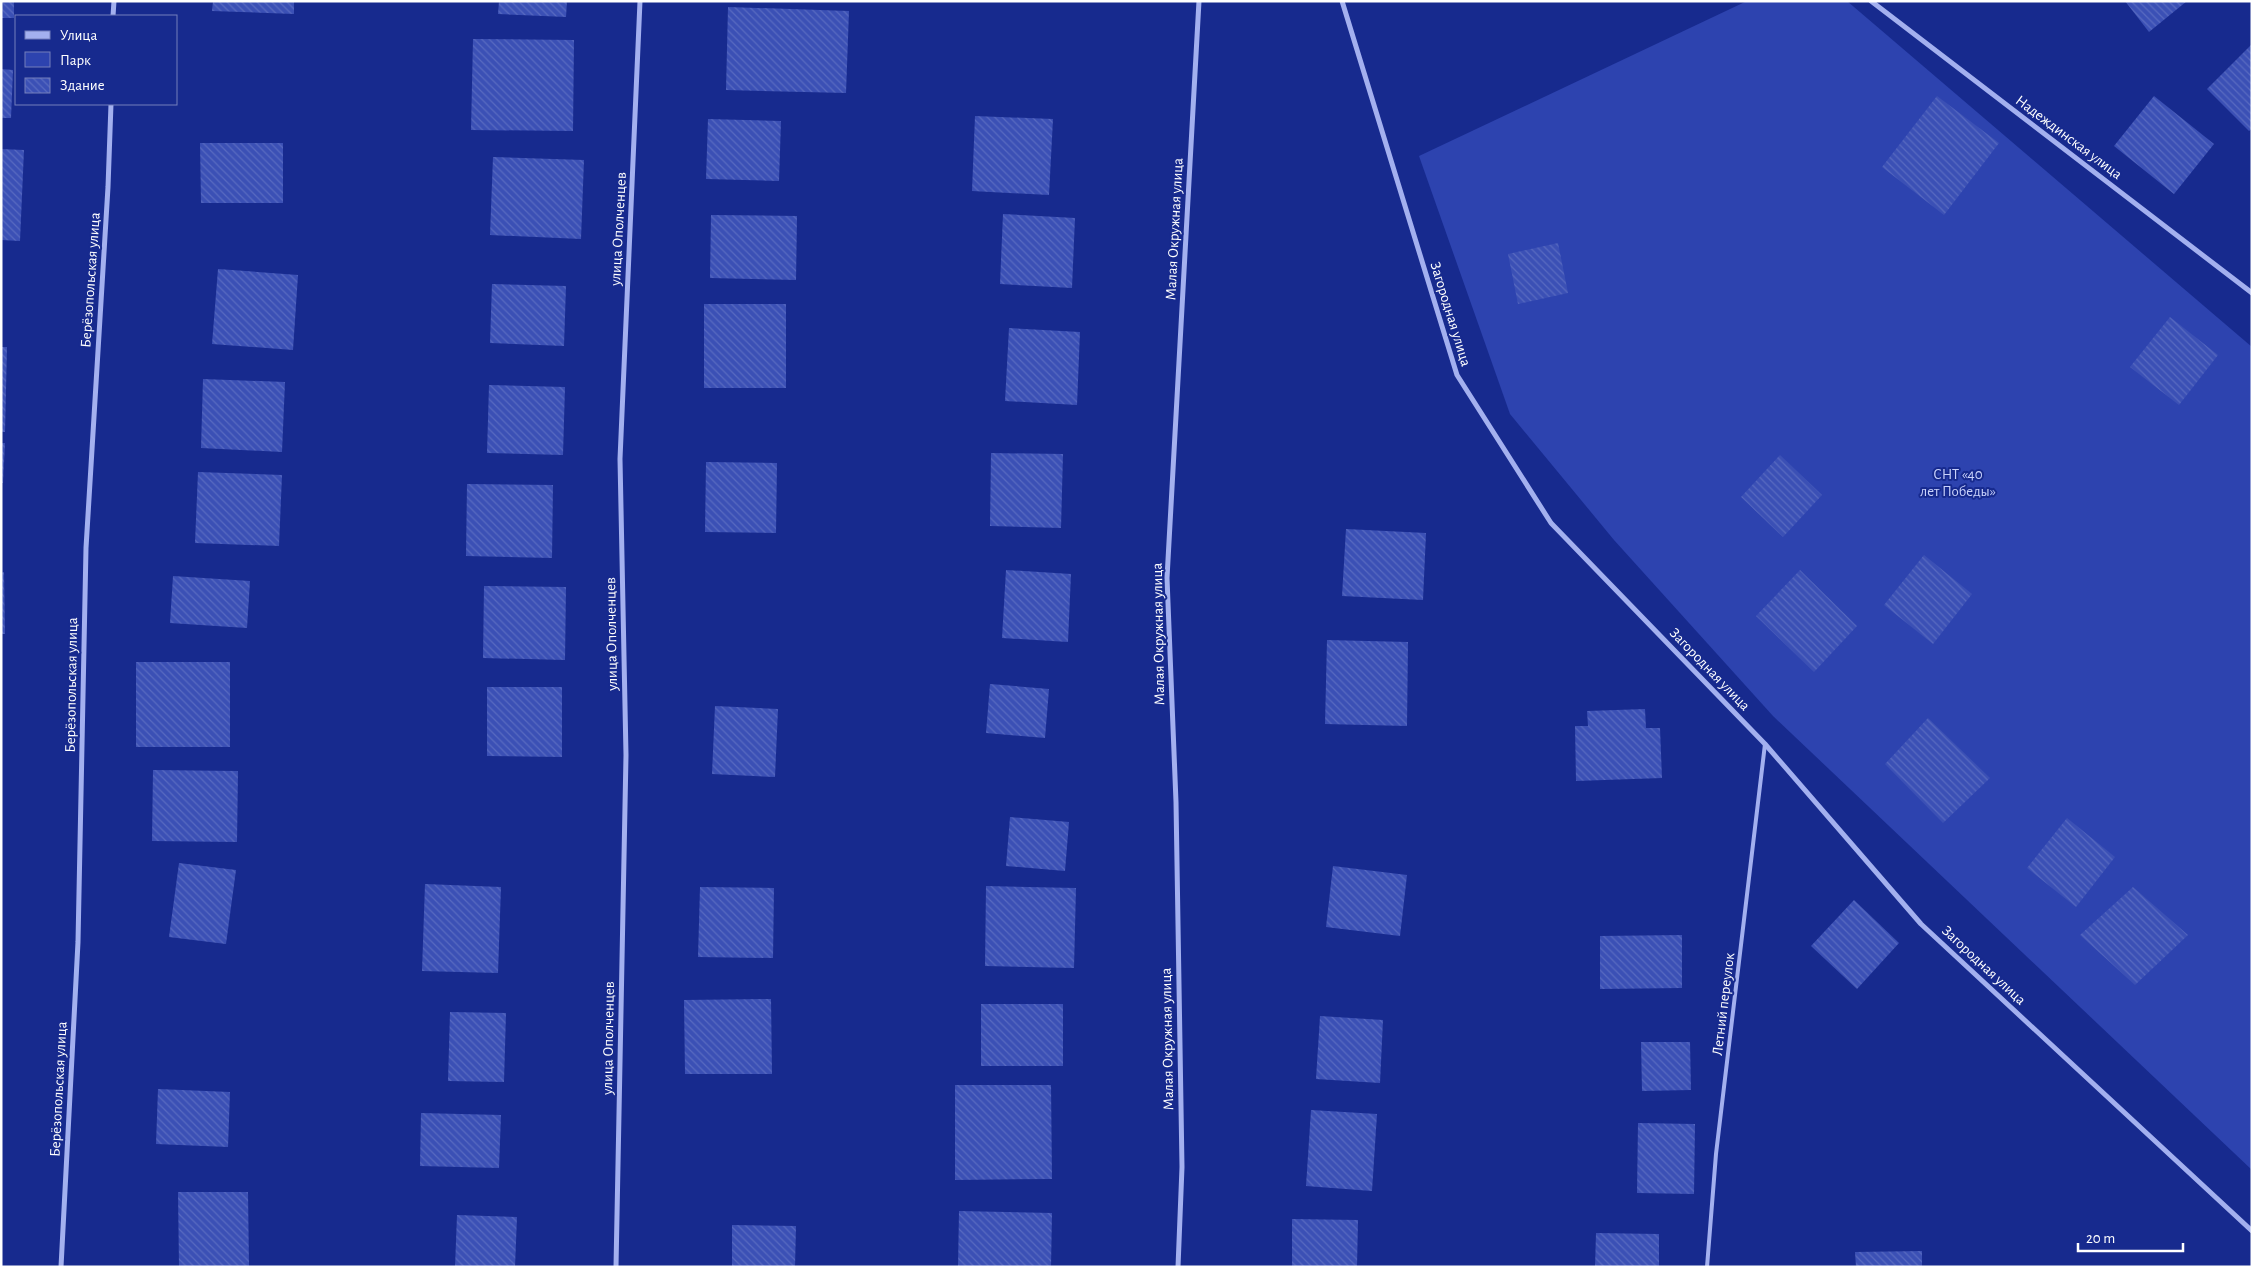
<svg xmlns="http://www.w3.org/2000/svg" width="2253" height="1268" font-family="'Alegreya Sans',sans-serif">
  <defs>
    <pattern id="building-back-hatch" width="6" height="6" patternUnits="userSpaceOnUse" patternTransform="scale(1.25)"><rect width="6" height="6" fill="#3b50b5"/><path d="M-1 5l2 2M0 0l6 6M5-1l2 2" fill="none" stroke="#586ac0"/></pattern>
  </defs>
  <rect width="100%" height="100%" fill="#172a8e"/>
  <polygon fill="#2d43af" points="1747,1 1847,1 2252,347 2252,1170 1773,716 1614,540 1510,414 1419,156"/>
  <g fill="url(#building-back-hatch)">
    <rect x="1" y="1" width="13" height="17"/>
    <polygon points="213,1 294,1 294,14 212,11"/>
    <polygon points="499,1 567,1 566,17 498,14"/>
    <polygon points="2125,1 2187,1 2149,32"/>
    <polygon points="728,7 849,11 846,93 726,90"/>
    <polygon points="473,39 574,40 573,131 471,130"/>
    <polygon points="2252,44 2252,129 2249,131 2207,89"/>
    <polygon points="1,69 13,70 11,118 1,118"/>
    <polygon points="1937,96 1999,143 1944,215 1882,167"/>
    <polygon points="2154,96 2214,144 2174,194 2114,146"/>
    <polygon points="975,116 1053,119 1049,195 972,191"/>
    <polygon points="708,119 781,121 779,181 706,179"/>
    <polygon points="200,143 283,143 283,203 201,203"/>
    <polygon points="1,149 24,150 20,241 1,240"/>
    <polygon points="493,157 584,160 581,239 490,235"/>
    <polygon points="1003,214 1075,218 1072,288 1000,284"/>
    <polygon points="711,215 797,216 796,280 710,278"/>
    <polygon points="1558,243 1568,293 1518,304 1508,254"/>
    <polygon points="218,269 298,275 293,350 212,344"/>
    <polygon points="492,284 566,286 564,346 490,343"/>
    <rect x="704" y="304" width="82" height="84"/>
    <polygon points="2170,317 2218,355 2179,405 2130,367"/>
    <polygon points="1009,328 1080,332 1077,405 1005,401"/>
    <polygon points="1,347 7,347 5,432 1,432"/>
    <polygon points="203,379 285,382 282,452 201,448"/>
    <polygon points="489,385 565,387 563,455 487,453"/>
    <polygon points="1,443 5,443 3,483 1,483"/>
    <polygon points="991,453 1063,454 1061,528 990,526"/>
    <polygon points="1780,455 1822,495 1783,537 1741,497"/>
    <polygon points="706,462 777,463 776,533 705,532"/>
    <polygon points="198,472 282,475 279,546 195,543"/>
    <polygon points="467,484 553,485 552,558 466,556"/>
    <polygon points="1346,529 1426,533 1423,600 1342,596"/>
    <polygon points="1924,555 1972,594 1933,644 1884,605"/>
    <polygon points="1006,570 1071,574 1068,642 1002,638"/>
    <polygon points="1800,570 1857,626 1814,672 1756,616"/>
    <polygon points="4,572 5,634 1,634 1,573"/>
    <polygon points="173,576 250,581 247,628 170,623"/>
    <polygon points="484,586 566,587 565,660 483,658"/>
    <polygon points="1327,640 1408,642 1407,726 1325,724"/>
    <rect x="136" y="662" width="94" height="85"/>
    <polygon points="990,684 1049,689 1045,738 986,733"/>
    <polygon points="487,687 562,687 562,757 487,756"/>
    <polygon points="715,706 778,709 775,777 712,774"/>
    <polygon points="1645,709 1646,728 1660,728 1662,778 1576,781 1575,726 1588,726 1587,711"/>
    <polygon points="1928,718 1990,778 1943,823 1885,764"/>
    <polygon points="153,770 238,771 237,842 152,841"/>
    <polygon points="1010,817 1069,822 1065,871 1006,866"/>
    <polygon points="2067,818 2115,857 2076,907 2027,868"/>
    <polygon points="179,863 236,870 226,944 169,937"/>
    <polygon points="1333,866 1407,875 1400,936 1326,927"/>
    <polygon points="425,884 501,887 498,973 422,971"/>
    <polygon points="986,886 1076,888 1074,968 985,966"/>
    <polygon points="700,887 774,888 773,958 698,957"/>
    <polygon points="2133,887 2188,935 2135,985 2080,935"/>
    <polygon points="1854,900 1899,943 1857,989 1811,946"/>
    <polygon points="1682,935 1682,988 1600,989 1600,936"/>
    <polygon points="771,999 772,1074 685,1074 684,1000"/>
    <rect x="981" y="1004" width="82" height="62"/>
    <polygon points="450,1012 506,1013 504,1082 448,1081"/>
    <polygon points="1320,1016 1383,1020 1380,1083 1316,1079"/>
    <polygon points="1641,1042 1690,1042 1691,1090 1642,1091"/>
    <polygon points="955,1085 1051,1085 1052,1179 955,1180"/>
    <polygon points="158,1089 230,1092 228,1147 156,1144"/>
    <polygon points="1311,1110 1377,1114 1372,1191 1306,1186"/>
    <polygon points="421,1113 501,1115 499,1168 420,1166"/>
    <polygon points="1638,1123 1695,1124 1694,1194 1637,1193"/>
    <polygon points="178,1192 248,1192 249,1267 179,1267"/>
    <polygon points="959,1211 1052,1213 1051,1267 958,1267"/>
    <polygon points="457,1215 517,1217 515,1267 455,1267"/>
    <polygon points="1292,1219 1358,1220 1357,1267 1292,1267"/>
    <polygon points="732,1225 796,1226 795,1267 732,1267"/>
    <polygon points="1596,1233 1659,1234 1659,1267 1595,1267"/>
    <polygon points="1922,1251 1922,1267 1856,1267 1855,1252"/>
  </g>
  <g fill="none" stroke-linecap="round" stroke-linejoin="round">
    <polyline stroke="#a3b0ef" stroke-width="4" points="1707,1267 1716,1154 1765,744"/>
    <g stroke="#a3b0ef" stroke-width="5">
      <polyline points="1342,1 1457,375 1551,523 1765,744 1921,924 2252,1231"/>
      <polyline points="1871,1 2252,293"/>
      <polyline points="113,16 114,1"/>
      <polyline points="61,1267 78,942 86,548 108,187 111,104"/>
      <polyline points="616,1267 626,755 620,459 640,1"/>
      <polyline points="1178,1267 1182,1167 1176,802 1167,578 1199,1"/>
    </g>
  </g>
  <g text-anchor="middle" stroke-width="4" stroke-linejoin="round" paint-order="stroke">
    <g font-size="15" fill="#fff" stroke="#172a8e">
      <text transform="translate(2069 137) rotate(37)" y="5">Надеждинская улица</text>
      <text transform="translate(618 229) rotate(-87)" y="5">улица Ополченцев</text>
      <text transform="translate(1174 229) rotate(-87)" y="5">Малая Окружная улица</text>
      <text transform="translate(90 280) rotate(-86)" y="5">Берёзопольская улица</text>
      <text transform="translate(1451 314) rotate(73)" y="5">Загородная улица</text>
      <text transform="translate(611 634) rotate(-91)" y="5">улица Ополченцев</text>
      <text transform="translate(1158 634) rotate(-91)" y="5">Малая Окружная улица</text>
      <text transform="translate(1710 669) rotate(46)" y="5">Загородная улица</text>
      <text transform="translate(71 685) rotate(-89)" y="5">Берёзопольская улица</text>
      <text transform="translate(1984 965) rotate(43)" y="5">Загородная улица</text>
      <text transform="translate(1723 1004) rotate(-83)" y="5">Летний переулок</text>
      <text transform="translate(608 1038) rotate(-89)" y="5">улица Ополченцев</text>
      <text transform="translate(1167 1039) rotate(-91)" y="5">Малая Окружная улица</text>
      <text transform="translate(58 1089) rotate(-87)" y="5">Берёзопольская улица</text>
    </g>
    <g font-size="15" fill="#c9d2fb" stroke="#172a8e">
      <text x="1958" y="479">СНТ «40<tspan x="1958" dy="17">лет Победы»</tspan></text>
    </g>
  </g>
  <rect width="2253" height="1268" fill="none" stroke="#ffffff" stroke-width="5"/>
  <rect x="15" y="15" width="162" height="90" fill="#172a8e" stroke="#747fbb"/>
  <rect x="25" y="31" width="25" height="8" fill="#a3b0ef" stroke="#747fbb"/>
  <text x="60" y="40" font-size="15" fill="#ffffff">Улица</text>
  <rect x="25" y="52" width="25" height="15" fill="#2d43af" stroke="#747fbb"/>
  <text x="60" y="65" font-size="15" fill="#ffffff">Парк</text>
  <rect x="25" y="78" width="25" height="15" fill="url(#building-back-hatch)" stroke="#747fbb"/>
  <text x="60" y="90" font-size="15" fill="#ffffff">Здание</text>
  <path d="M2078 1243v8h105v-8" fill="none" stroke="#ffffff" stroke-width="2.5"/>
  <text x="2086" y="1243" font-size="15" fill="#ffffff" stroke="#172a8e" stroke-width="4" paint-order="stroke">20 m</text>
</svg>
